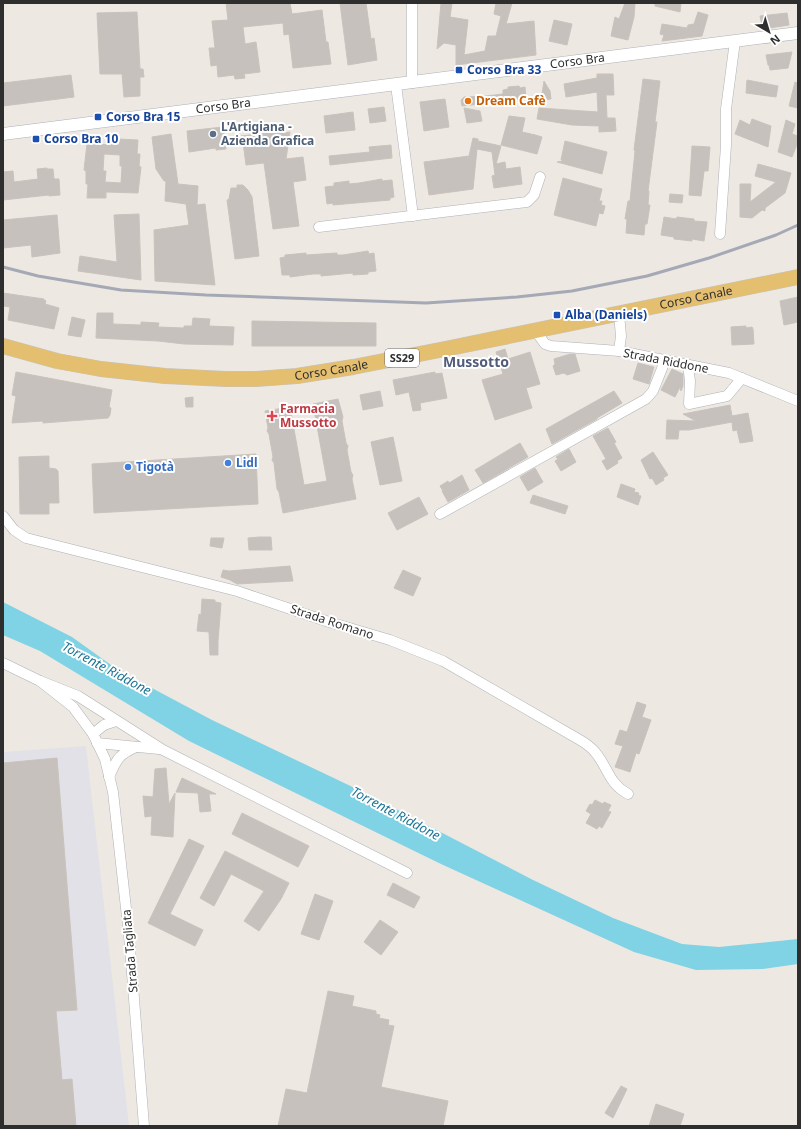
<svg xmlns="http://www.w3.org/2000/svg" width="801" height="1129" font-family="'Noto Sans',sans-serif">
  <rect width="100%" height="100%" fill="#ede8e2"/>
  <polygon fill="#e2e1e7" points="86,746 129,1126 3,1126 3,752"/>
  <polygon fill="#80d2e5" points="3,602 72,637 118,670 212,720 361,791 533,880 613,918 682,944 719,947 798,939 798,964 763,969 696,970 634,952 441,864 189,741 40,651 3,635"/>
  <g fill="#c7c1be" stroke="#c9c3bb" fill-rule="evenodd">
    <polygon points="226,3 290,3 292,14 322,10 326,42 328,42 331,64 293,68 289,34 284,35 283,23 243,27 245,44 256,42 260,72 244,74 245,78 235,79 234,75 218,77 217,65 211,66 209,48 215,48 212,21 228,20"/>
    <polygon points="340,3 366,3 371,39 374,38 377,60 348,65"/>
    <polygon points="441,3 452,3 450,17 468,20 464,55 485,51 488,36 496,36 501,16 494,14 496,3 512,3 506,24 534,21 536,55 456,65 456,45 444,43 437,49"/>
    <polygon points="625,3 635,3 634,17 628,40 611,36 615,17 619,19"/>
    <polygon points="655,3 681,3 680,12 655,6"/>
    <polygon points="137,12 140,69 143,69 144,77 140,77 140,96 124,97 122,74 100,74 97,13"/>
    <polygon points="698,12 708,15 702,36 662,41 664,35 660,34 662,24 687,28 688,25 694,24"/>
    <polygon points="787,13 789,25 763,29 760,16"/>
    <polygon points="554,20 572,24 567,45 549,41"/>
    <polygon points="792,52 788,68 770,70 769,65 768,65 766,55"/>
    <polygon points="597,74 613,74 614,95 606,95 607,118 615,118 616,131 599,132 599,126 572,125 537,119 539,108 598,112 597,92 566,97 564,84 597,78"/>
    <polygon points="71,75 74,97 3,106 3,83"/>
    <polygon points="643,79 660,81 655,122 657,122 648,191 649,191 648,205 650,205 647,224 645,224 644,235 626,233 627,219 625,219 628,201 630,201 635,151 634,150"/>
    <polygon points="747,80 778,86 776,97 746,93"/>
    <polygon points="544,81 550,91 551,99 541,100"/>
    <polygon points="795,82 798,83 798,108 789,106"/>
    <polygon points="519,86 520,88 525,87 526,99 462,106 461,100 464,97 486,96 503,94 503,90 508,89 508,87"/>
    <polygon points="445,99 449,127 424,131 420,102"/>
    <polygon points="384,107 386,121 370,123 368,109"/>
    <polygon points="464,108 480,111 482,121 467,123"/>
    <polygon points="353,112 355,130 326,133 324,116"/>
    <polygon points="509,116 525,118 522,132 531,134 531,136 532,134 542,137 537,154 501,145"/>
    <polygon points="752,119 771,126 768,147 735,134 740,120 750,125"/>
    <polygon points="786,120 795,124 792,134 798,136 798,142 792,157 778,152"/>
    <polygon points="223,127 226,149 216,150 216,148 189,152 187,131"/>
    <polygon points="283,131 284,133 290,132 286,159 303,157 306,180 293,182 299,226 273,229 264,163 246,165 243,142 245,139 241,136"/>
    <polygon points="171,134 178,184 198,186 197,205 205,204 215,285 155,281 154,230 189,225 186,204 165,201 166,181 164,181 156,169 152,137"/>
    <polygon points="473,138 478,139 478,141 501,146 496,164 505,162 506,169 520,167 522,184 494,188 492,176 495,175 492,152 477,149 473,189 429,195 424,162 469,156"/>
    <path d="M119,139L138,140L137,154H140L139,166L141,167L138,193L106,192V198H87L88,184H86V171L84,170L87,144L119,145ZM104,154L120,155V166H122L121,183L105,182L106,171H103Z"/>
    <polygon points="565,141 607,152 602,174 557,162 564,161 561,160"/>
    <polygon points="391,145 392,158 330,165 329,156 370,152 369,147"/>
    <polygon points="692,146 710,147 708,171 704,171 701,196 689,195"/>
    <polygon points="758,164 791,173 785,193 765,208 765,211 762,210 752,218 740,217 740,184 751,184 750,202 776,182 755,176"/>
    <polygon points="47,168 47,169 53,169 54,179 59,179 60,195 49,196 49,195 3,200 3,172 13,171 14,182 38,179 37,169"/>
    <polygon points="563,178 602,189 599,201 602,201 601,205 605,206 603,214 599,213 596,226 554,215"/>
    <polygon points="382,179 382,181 392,180 394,197 390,198 390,200 333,205 333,203 327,204 325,187 334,186 334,183 349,181 349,184 359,183"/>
    <polygon points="237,185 243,185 248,190 252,197 259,256 235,259 227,200 229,199 231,188 237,188"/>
    <polygon points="670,194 683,195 682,203 669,202"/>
    <polygon points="139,214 141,280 78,271 80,256 117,262 114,215"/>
    <polygon points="57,215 60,253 32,257 31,245 3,248 3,220"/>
    <polygon points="664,217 676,219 677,217 694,219 694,221 707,222 704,241 692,239 692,241 674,239 674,237 661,235"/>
    <polygon points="368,251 369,254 374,253 376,271 368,272 368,274 353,275 353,273 321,276 321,274 313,274 290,277 290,275 282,275 280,258 285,257 285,255 306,253 306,255 337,253 337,255 343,255"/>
    <polygon points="3,293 44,299 44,300 46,301 45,304 59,308 54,329 8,320 10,307 3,306"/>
    <polygon points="798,297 798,322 784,325 780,301"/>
    <polygon points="97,313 113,313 113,324 141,325 141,322 159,323 158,327 184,328 184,326 192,326 193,318 210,319 209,326 234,327 233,345 184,344 158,341 96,338"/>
    <polygon points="72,317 85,320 81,337 68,335"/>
    <polygon points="252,321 376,323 376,346 252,346"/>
    <polygon points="746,326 746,328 752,327 753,329 754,344 732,345 731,327"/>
    <polygon points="505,349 508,359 530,352 540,384 526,388 532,408 495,420 482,380 503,374 496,352"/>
    <polygon points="570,354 575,354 580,371 567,375 564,373 556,375 553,366 555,364 554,359"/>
    <polygon points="638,363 654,367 649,384 633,379"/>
    <polygon points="672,369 683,374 683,386 681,391 680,387 675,397 661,390"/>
    <polygon points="16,372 112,390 109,407 111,408 110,415 108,418 43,423 43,421 12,423 16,396 12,395"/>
    <polygon points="435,372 435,374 442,373 447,398 420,403 421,410 413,411 409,392 396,395 393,380"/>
    <polygon points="380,391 383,406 363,410 360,395"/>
    <polygon points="614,391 622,403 597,418 597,419 552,444 546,429"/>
    <polygon points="193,397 193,407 186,407 185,398"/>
    <polygon points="338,399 343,417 342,421 346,443 348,446 347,450 351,472 353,475 352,479 356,499 283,513 279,492 277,489 274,463 272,460 273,457 269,434 267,431 268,428 265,411 290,407 304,485 327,481 313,404"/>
    <polygon points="730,405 732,416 748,413 753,441 740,443 737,430 733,431 732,422 689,430 679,430 678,439 666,439 667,420 696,421 683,414"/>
    <polygon points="608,428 616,442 614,443 622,458 617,461 618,463 607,470 602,461 606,459 593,436"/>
    <polygon points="393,437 402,481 380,485 371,442"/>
    <polygon points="520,443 528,457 483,483 475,470"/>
    <polygon points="569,449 576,462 561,471 555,461 558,459 556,457"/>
    <polygon points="653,452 668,475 663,478 664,480 656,485 652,478 650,479 641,460"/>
    <polygon points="256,454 258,504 94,513 92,464"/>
    <polygon points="49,456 49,468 56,469 58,471 59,503 49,503 49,514 20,514 19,457"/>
    <polygon points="535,468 543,482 528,491 520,477"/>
    <polygon points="462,475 469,490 448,502 442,491 443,491 440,486 448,481 449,483"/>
    <polygon points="621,484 635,489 634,492 639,493 638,495 641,496 638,505 617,497"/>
    <polygon points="533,495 568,506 565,514 530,503"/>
    <polygon points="419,497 428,514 397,530 388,513"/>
    <polygon points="259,537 271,537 272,550 249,550 248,538"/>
    <polygon points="211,538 224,538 222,548 210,546"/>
    <polygon points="290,566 293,581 237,584 230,580 221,577 223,570 229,571"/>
    <polygon points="403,570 421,578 413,596 394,588"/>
    <polygon points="202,599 215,600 215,602 221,603 218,641 218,655 210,655 209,632 197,631 199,614 201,615"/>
    <polygon points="637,702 646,705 642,717 651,720 639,754 636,753 630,772 615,767 623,746 615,744 620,730 627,732"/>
    <polygon points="57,758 77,1010 56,1011 62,1080 72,1079 76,1126 3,1126 3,763"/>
    <polygon points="166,768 169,804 175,793 173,837 151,835 152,816 145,817 143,796 153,797 155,769"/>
    <polygon points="182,778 216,794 209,794 211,811 200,812 198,793 176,792"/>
    <polygon points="595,800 603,804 604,802 611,805 608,811 611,812 602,828 599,826 597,829 586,823 591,814 586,811 590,804 592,805"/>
    <polygon points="242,813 309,846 298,867 232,834"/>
    <polygon points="189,839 204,846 170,914 203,930 195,946 148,923"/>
    <polygon points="225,851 289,883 281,899 259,931 244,921 264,891 231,874 214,906 200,898"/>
    <polygon points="393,883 420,897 414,908 387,895"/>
    <polygon points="315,894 333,901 319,940 301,934"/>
    <polygon points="380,920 398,932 381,955 364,942"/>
    <polygon points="328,991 354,996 352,1006 376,1011 376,1014 380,1015 379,1018 389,1020 388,1025 394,1026 381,1087 448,1101 443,1126 278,1126 286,1089 307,1093"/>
    <polygon points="621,1086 627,1089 613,1118 605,1113"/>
    <polygon points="656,1104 684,1114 680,1126 649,1126"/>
  </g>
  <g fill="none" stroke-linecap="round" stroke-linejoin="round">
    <defs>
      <g id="minor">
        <polyline points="412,3 412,83"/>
        <polyline points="396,85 413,216"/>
        <polyline points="319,227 527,202 534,195 540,177"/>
        <polyline points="720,234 726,145 726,109 735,41"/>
        <polyline points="535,330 545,344 551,346 619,351 729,373 798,401"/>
        <polyline points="619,351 621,336 619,314"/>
        <polyline points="688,365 690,381 689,404 727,396 742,378"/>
        <polyline points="440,514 646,399 653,391 665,361"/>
        <path d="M3,516L14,530L26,538L237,591L329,622L390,640L443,661L580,740C585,743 591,747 595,752C608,767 608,783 628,794"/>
        <polyline points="3,663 40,681 78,696 163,750 407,873"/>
        <polyline points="40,681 73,707 93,734 105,759 113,792 129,935 144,1126"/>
        <polyline points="93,734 104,725 116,721"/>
        <polyline points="97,743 159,749"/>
        <path d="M109,777C117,759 118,755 136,747"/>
      </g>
      <g id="tertiary">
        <path id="s1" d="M3,134L798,33"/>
      </g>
      <g id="primary">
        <path id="s2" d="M3,346L57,361L101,369L165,376L226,379H256L297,376L353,367L450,348L798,277"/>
      </g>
    </defs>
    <use href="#minor" stroke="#aeb1b8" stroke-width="11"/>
    <use href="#tertiary" stroke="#aeb1b8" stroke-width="13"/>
    <use href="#primary" stroke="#c4c4c4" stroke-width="16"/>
    <use href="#minor" stroke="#fff" stroke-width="10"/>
    <use href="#tertiary" stroke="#fff" stroke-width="12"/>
    <use href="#primary" stroke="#e5bf70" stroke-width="15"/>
    <polyline stroke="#a5a9b6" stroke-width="3" points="3,267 38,276 121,290 206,295 426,303 517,297 572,291 647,276 709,258 776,235 798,225"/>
  </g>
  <g fill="#1a4fb4" stroke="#fff" stroke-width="1.5">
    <rect x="455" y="66" width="8" height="8" rx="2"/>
    <rect x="94" y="113" width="8" height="8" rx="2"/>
    <rect x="32" y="135" width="8" height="8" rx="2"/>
    <rect x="553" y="311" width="8" height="8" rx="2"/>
  </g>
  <circle fill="#e8710a" stroke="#fff" stroke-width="1.5" cx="468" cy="101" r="4"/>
  <circle fill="#5c6f8a" stroke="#fff" stroke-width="1.5" cx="213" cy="134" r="4"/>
  <path fill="#e0444e" stroke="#fff" stroke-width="1.5" d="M270 410h4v4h4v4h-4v4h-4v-4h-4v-4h4z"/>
  <g fill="#3f7fe0" stroke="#fff" stroke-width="1.5">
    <circle cx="228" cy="463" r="4"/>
    <circle cx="128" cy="467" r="4"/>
  </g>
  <g text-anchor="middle" stroke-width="4" stroke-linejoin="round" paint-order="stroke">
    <rect fill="#fff" stroke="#6d6d6d" stroke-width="1" x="385" y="349" width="34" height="18" rx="3"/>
    <g font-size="11" font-weight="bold" fill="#2e2e2e">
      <text x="402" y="362">SS29</text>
    </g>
    <g font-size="12" fill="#2e2e2e" stroke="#fff">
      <text dy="4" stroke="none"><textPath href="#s1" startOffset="579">Corso Bra</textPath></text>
      <text dy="4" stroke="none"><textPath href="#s1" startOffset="222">Corso Bra</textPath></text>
      <text dy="4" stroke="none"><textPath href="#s2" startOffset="704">Corso Canale</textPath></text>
      <text transform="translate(666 361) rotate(11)" y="4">Strada Riddone</text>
      <text dy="4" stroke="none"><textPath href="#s2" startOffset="332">Corso Canale</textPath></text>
      <text transform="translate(332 622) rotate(18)" y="4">Strada Romano</text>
      <text transform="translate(130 951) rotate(-95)" y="4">Strada Tagliata</text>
    </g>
    <g font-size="12" font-weight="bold" fill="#164399" stroke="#fff" text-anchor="start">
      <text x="467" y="74">Corso Bra 33</text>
      <text x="106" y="121">Corso Bra 15</text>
      <text x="44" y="143">Corso Bra 10</text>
      <text x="565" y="319">Alba (Daniels)</text>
    </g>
    <g font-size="12" font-weight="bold" fill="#c56008" stroke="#fff" text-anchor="start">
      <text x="476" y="105">Dream Cafè</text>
    </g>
    <g font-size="12" font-weight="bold" fill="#4e5e75" stroke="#fff" text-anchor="start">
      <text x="221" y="131">L'Artigiana -<tspan x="221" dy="14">Azienda Grafica</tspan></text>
    </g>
    <g font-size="12" font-weight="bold" fill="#be3a42" stroke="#fff" text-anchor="start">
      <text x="280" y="413">Farmacia<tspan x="280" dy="14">Mussotto</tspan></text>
    </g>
    <g font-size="12" font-weight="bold" fill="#366cbe" stroke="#fff" text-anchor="start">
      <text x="236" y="467">Lidl</text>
      <text x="136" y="471">Tigotà</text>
    </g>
    <g font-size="13" font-style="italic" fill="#1b7595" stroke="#fff">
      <text transform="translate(107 668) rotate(28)" y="5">Torrente Riddone</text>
      <text transform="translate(396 813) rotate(28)" y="5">Torrente Riddone</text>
    </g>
    <g font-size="14" font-weight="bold" fill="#515c7b" stroke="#fff">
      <text x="476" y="367">Mussotto</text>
    </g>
  </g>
  <rect width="801" height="1129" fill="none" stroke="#2e2e2e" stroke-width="8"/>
  <g transform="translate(769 32) rotate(142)" stroke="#ffffff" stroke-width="3" paint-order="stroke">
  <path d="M0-3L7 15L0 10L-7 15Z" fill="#2e2e2e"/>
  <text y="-6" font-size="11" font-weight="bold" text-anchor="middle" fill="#2e2e2e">N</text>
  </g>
</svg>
